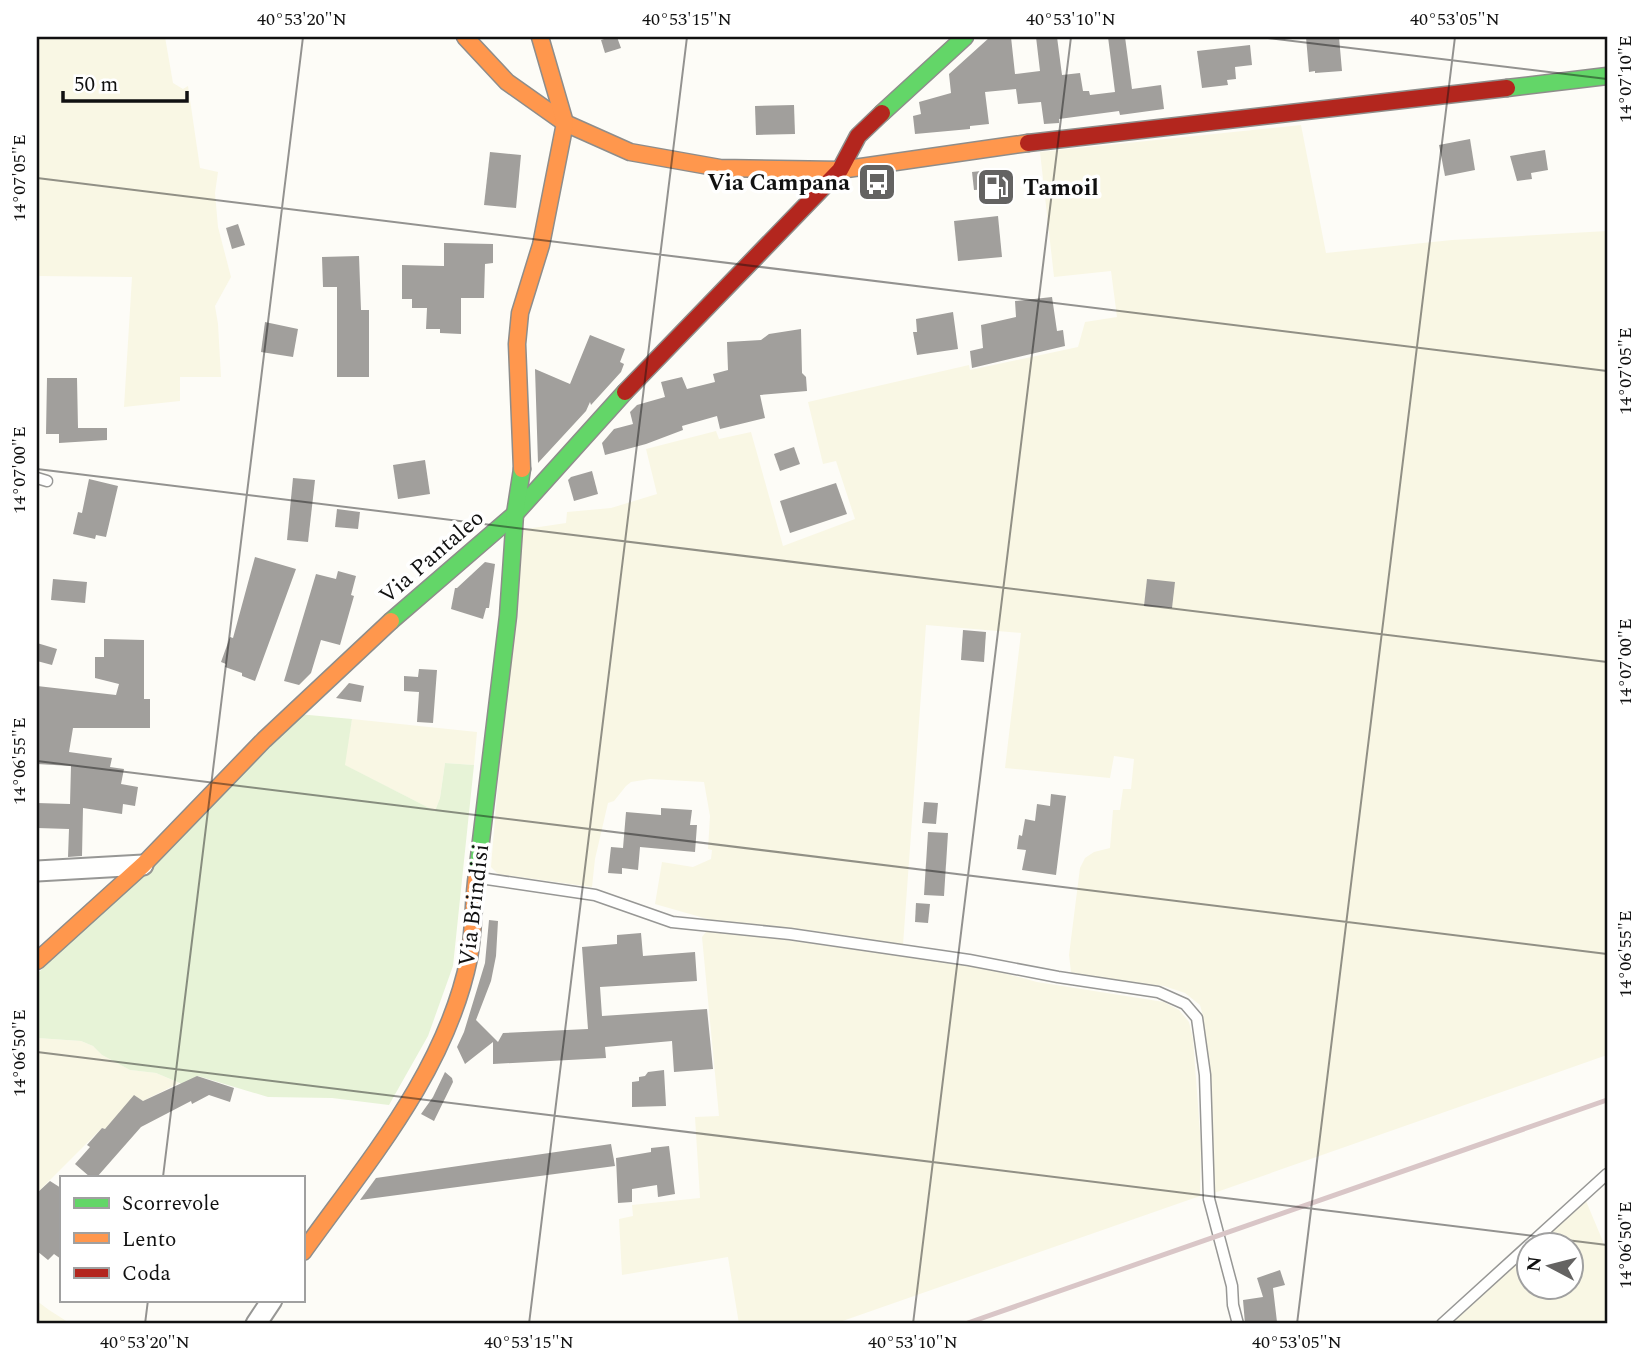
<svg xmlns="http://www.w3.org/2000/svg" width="1644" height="1361" font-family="Spectral,serif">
  <rect width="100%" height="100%" fill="#fdfcf7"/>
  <g fill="#f9f7e4">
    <polygon points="37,37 165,37 173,83 183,89 188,86 200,168 218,172 215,193 218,227 231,277 215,306 218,324 221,377 180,377 180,401 124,407 132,277 37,276"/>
    <polygon points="1301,125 1326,253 1452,240 1607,231 1607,1055 1214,1193 1203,1016 1200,1005 1185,993 1164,986 1079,976 1071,972 1069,955 1080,868 1085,858 1094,852 1110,848 1113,810 1120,810 1123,789 1131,789 1134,759 1114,756 1110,778 1005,768 1021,633 926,625 903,945 816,931 711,920 655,904 662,862 693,867 711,859 712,850 708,849 710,816 704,782 650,779 631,782 626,786 614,801 608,803 595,859 592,887 498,874 491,867 519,530 566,523 567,512 611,508 657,494 646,449 716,431 719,439 751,432 783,546 855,519 836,461 823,464 808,402 969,365 970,370 1078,347 1085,322 1117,317 1111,271 1054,277 1040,152"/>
    <polygon points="352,719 477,732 474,765 445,763 440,798 435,811 344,765"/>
    <polygon points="708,929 985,968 1037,982 1164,1002 1179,1010 1189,1022 1193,1039 1201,1145 1200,1196 834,1324 739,1324 728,1257 622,1275 619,1219 633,1216 632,1205 700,1198 695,1117 719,1116 702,937"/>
    <polygon points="37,1038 81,1041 93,1046 102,1055 130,1070 156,1073 179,1083 143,1101 134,1096 105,1129 102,1128 37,1193"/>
    <polygon points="1586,1201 1607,1251 1607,1324 1445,1324 1528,1249 1528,1288 1570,1288 1570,1246 1532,1245"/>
    <polygon points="37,1301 49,1310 71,1324 37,1324"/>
  </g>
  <polygon fill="#e7f3d7" points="298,714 352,719 345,765 435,811 440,798 445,763 474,765 453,966 428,1036 389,1105 332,1098 268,1097 198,1076 182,1084 156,1073 130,1070 102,1055 93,1046 81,1041 37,1038 37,974"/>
  <g fill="#a19f9c">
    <polygon points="610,37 617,37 621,48 605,53 601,40"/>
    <polygon points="990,37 1011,37 1015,74 1040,71 1036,37 1057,37 1062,75 1080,73 1083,91 1089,91 1090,95 1115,92 1108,37 1125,37 1132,89 1161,85 1164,109 1120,115 1119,111 1059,119 1059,123 1044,124 1041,102 1018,104 1016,89 985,92 989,124 970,126 970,129 915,134 913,116 921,114 919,102 951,93 949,74"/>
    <polygon points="1306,37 1339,37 1342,71 1315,73 1315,71 1309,72"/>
    <polygon points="1250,45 1252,65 1235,67 1236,79 1227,80 1228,85 1202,88 1197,51"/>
    <polygon points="794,105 795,134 756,135 755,106"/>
    <polygon points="1470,139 1475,170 1445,176 1439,145"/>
    <polygon points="1545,150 1548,170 1531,173 1532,179 1517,181 1510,156"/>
    <polygon points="490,152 521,155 516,208 484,205"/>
    <polygon points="990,170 992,189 974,190 972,172"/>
    <polygon points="998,216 1002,257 958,261 954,221"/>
    <polygon points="238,224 245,245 232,249 226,228"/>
    <polygon points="444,243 493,244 493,263 485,264 484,298 461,298 461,334 440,333 440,329 426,329 427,308 412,308 412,299 402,299 402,265 444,266"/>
    <polygon points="359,256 361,310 369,310 369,377 337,377 337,287 323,287 322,257"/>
    <polygon points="1052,297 1057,331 1063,330 1065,346 972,368 970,351 983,348 981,325 1016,317 1015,301"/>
    <polygon points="953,312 958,349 917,355 913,332 917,332 916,319"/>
    <polygon points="265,322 298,329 293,357 261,352"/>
    <polygon points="801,329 802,373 806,377 807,391 760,395 765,418 720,429 717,416 682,426 683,430 646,444 605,455 602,443 614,429 633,424 630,412 637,405 665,397 661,382 682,377 687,389 715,382 713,374 728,370 727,342 761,340 769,334"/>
    <polygon points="590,335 625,349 620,362 624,364 621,372 591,405 590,402 586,411 538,463 535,369 570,384"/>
    <polygon points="47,378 77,378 78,428 107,428 107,440 59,443 59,434 46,434"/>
    <polygon points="794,447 800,464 780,471 774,454"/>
    <polygon points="425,460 430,494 398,499 393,465"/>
    <polygon points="592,471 598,494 574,501 568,480 571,477"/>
    <polygon points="293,478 315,480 308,542 287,540"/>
    <polygon points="89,479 118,486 106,537 96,535 95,539 73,534 78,512 82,513"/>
    <polygon points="836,483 847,514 790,533 780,501"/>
    <polygon points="337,509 360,512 358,529 335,527"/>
    <polygon points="255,557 296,569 255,681 242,676 242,673 225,667 226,664 221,662 230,637 233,638"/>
    <polygon points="485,562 495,564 489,608 486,608 483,619 451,609 455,588 457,588"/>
    <polygon points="338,571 356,576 351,595 354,596 340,645 321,640 311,673 299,685 284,681 316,574 336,579"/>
    <polygon points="53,579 87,582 85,603 51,600"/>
    <polygon points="1147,579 1175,582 1172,608 1144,606"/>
    <polygon points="963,630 986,632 984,662 961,660"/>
    <polygon points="104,639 144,640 144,699 150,699 150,728 73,728 69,752 112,758 110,767 124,769 121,784 138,787 135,806 123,804 122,814 83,808 82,856 68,857 69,829 37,828 37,803 70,804 71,766 37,764 37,686 116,695 119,684 95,678 95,657 104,657"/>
    <polygon points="37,643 57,649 52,665 37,661"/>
    <polygon points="419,669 437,670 433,723 417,722 419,692 404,691 404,676 418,677"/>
    <polygon points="349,683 364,686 361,702 336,698"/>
    <polygon points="1051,794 1066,796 1056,875 1022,870 1026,850 1017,849 1019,835 1022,836 1025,819 1035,821 1037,804 1050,806"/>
    <polygon points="924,802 938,803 936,824 922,823"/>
    <polygon points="661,808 692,810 690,825 697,825 695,852 640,847 638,870 622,868 622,874 608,873 611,847 623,848 626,812 661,815"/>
    <polygon points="928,832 948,833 944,896 924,895"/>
    <polygon points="916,903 930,904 928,923 915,922"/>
    <polygon points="489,920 498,921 496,956 491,981 476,1020 498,1042 503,1033 588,1029 582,947 617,944 617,935 641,933 643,956 695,952 697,981 600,987 602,1016 707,1009 713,1069 674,1072 672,1041 605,1047 606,1058 493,1064 493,1042 465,1064 457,1047 464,1032 485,963"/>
    <polygon points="664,1070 666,1106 632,1107 632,1082 639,1081 639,1077 645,1076 648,1072"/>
    <polygon points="445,1072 452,1078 453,1082 434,1121 421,1114 433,1097"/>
    <polygon points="197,1076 234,1088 230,1102 209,1095 192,1104 191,1101 141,1127 97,1177 90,1177 75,1164 90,1147 87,1145 102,1128 105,1129 134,1095 143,1101"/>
    <polygon points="611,1144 615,1166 360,1200 376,1178"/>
    <polygon points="669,1146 675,1194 658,1197 657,1185 632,1189 632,1202 618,1203 616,1158 651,1152 651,1148"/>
    <polygon points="50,1181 61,1188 61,1259 54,1254 48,1260 37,1251 37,1193"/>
    <polygon points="1280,1270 1285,1285 1273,1288 1277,1322 1275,1324 1245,1324 1243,1300 1263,1297 1257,1278"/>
  </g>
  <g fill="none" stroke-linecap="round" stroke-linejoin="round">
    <defs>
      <g id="lane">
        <polyline points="37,478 47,481"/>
        <polyline points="480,878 595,895 672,922 790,934 969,960 1058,977 1158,992 1185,1004 1197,1018 1205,1075 1209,1199 1232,1286 1233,1305 1238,1324"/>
        <polyline points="1442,1324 1607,1174"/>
      </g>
      <g id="street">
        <polyline points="37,871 143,865"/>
        <polyline points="256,1324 272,1300"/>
      </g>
      <g id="fast">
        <polyline points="1507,88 1607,76"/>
        <polyline points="882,113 965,37"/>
        <polyline points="391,621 515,514 625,392"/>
        <polyline points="477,874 508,616 515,514 522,469"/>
      </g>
      <g id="slow">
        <polyline points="465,37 507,82 565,123 630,152 720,168 840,170 1028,143"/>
        <polyline points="522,469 517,344 520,313 541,245 565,123 540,37"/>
        <polyline points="37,961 143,865 264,740 391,621"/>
        <path d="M303,1252C368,1161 446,1071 469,958C474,931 473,901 477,874"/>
      </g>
      <g id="jam">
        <polyline points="1028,143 1507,88"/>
        <polyline points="625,392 840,170 858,136 882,113"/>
      </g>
    </defs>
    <use href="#lane" stroke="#979795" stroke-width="13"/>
    <use href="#street" stroke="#979795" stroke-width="23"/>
    <use href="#fast" stroke="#8e8d8b" stroke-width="19"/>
    <use href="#slow" stroke="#8e8d8b" stroke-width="19"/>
    <use href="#jam" stroke="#8e8d8b" stroke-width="19"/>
    <use href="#lane" stroke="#fffffe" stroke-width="10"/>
    <use href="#street" stroke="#fffffe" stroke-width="19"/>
    <use href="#fast" stroke="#63d668" stroke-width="16"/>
    <use href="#slow" stroke="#ff974d" stroke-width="16"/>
    <use href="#jam" stroke="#b3261e" stroke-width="16"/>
    <polyline stroke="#d9c6c7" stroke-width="5" points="965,1324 1607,1100"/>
  </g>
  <path fill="none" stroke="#111" stroke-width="2" stroke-opacity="0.45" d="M1260,37L1607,79M37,178L1607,371M37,469L1607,662M37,761L1607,954M37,1052L1607,1245M163,1177L303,37M145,1324L148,1300M529,1324L687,37M913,1324L1071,37M1297,1324L1455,37"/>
  <defs>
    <symbol id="bus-square" viewBox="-11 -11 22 22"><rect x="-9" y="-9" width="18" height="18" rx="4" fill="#646362" stroke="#fff"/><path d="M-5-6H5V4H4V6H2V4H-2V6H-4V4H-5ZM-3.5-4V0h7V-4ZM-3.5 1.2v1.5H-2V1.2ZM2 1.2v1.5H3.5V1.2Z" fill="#fff"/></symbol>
    <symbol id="fuel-square" viewBox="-11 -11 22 22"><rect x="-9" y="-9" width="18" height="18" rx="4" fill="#646362" stroke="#fff"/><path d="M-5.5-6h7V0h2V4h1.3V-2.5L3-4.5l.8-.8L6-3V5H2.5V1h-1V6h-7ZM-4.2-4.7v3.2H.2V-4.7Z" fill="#fff"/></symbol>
  </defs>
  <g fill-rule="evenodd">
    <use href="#bus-square" x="855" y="160" width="44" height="44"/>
    <use href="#fuel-square" x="974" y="165" width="44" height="44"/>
  </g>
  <g text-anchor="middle" stroke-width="7" stroke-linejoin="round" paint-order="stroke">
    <g font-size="23" font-weight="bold" fill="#111" stroke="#fff" text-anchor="end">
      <text x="850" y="190">Via Campana</text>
      <text x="1023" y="195" text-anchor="start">Tamoil</text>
    </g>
    <g font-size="23" fill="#111" stroke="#fff">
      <text transform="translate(431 556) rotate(-41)" y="8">Via Pantaleo</text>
      <text transform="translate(473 905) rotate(-83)" y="8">Via Brindisi</text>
    </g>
  </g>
  <rect width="1644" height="1361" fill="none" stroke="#ffffff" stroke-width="77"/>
  <rect x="60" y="1176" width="245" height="126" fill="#ffffff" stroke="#a0a0a0" stroke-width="2"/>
  <rect x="74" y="1198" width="35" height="10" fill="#63d668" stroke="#a0a0a0" stroke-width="2"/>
  <text x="122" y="1210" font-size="21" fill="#111111">Scorrevole</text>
  <rect x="74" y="1233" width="35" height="10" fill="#ff974d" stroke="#a0a0a0" stroke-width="2"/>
  <text x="122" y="1246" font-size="21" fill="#111111">Lento</text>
  <rect x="74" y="1268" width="35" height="10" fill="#b3261e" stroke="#a0a0a0" stroke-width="2"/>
  <text x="122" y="1280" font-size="21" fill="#111111">Coda</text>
  <g transform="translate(1550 1266) rotate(277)"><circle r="33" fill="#ffffff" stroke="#a0a0a0" stroke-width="2"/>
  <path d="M0-5L12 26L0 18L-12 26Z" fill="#646362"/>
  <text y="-10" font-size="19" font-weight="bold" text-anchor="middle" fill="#111111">N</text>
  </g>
  <path d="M63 91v10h124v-10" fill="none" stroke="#111111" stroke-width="3.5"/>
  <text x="74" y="91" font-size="21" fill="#111111" stroke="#ffffff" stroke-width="5" paint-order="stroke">50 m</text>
  <rect x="38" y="38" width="1568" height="1284" fill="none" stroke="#111" stroke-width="2.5"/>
  <g font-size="18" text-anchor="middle" fill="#111">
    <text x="302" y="25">40°53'20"N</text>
    <text x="687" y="25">40°53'15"N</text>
    <text x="1071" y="25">40°53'10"N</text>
    <text x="1455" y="25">40°53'05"N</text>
    <text transform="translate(1625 79) rotate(-90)" y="6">14°07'10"E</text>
    <text transform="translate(19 178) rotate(-90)" y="6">14°07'05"E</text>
    <text transform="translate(1625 371) rotate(-90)" y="6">14°07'05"E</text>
    <text transform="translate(19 470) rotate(-90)" y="6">14°07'00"E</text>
    <text transform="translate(1625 662) rotate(-90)" y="6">14°07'00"E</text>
    <text transform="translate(19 761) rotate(-90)" y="6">14°06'55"E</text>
    <text transform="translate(1625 954) rotate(-90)" y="6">14°06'55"E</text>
    <text transform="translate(19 1053) rotate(-90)" y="6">14°06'50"E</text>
    <text transform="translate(1625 1245) rotate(-90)" y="6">14°06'50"E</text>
    <text x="145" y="1348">40°53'20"N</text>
    <text x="529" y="1348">40°53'15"N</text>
    <text x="913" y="1348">40°53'10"N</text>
    <text x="1297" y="1348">40°53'05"N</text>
  </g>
</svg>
